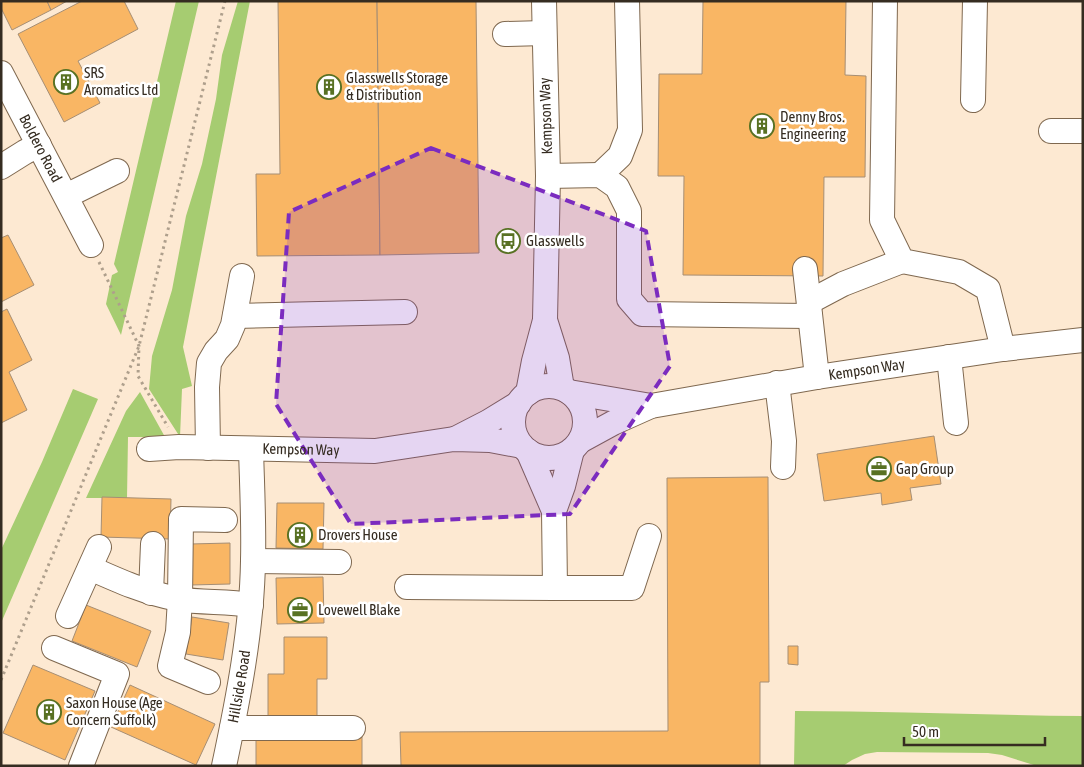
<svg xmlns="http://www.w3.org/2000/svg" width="1084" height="767" font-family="'Asap Condensed',sans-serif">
  <rect width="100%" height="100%" fill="#fde9d2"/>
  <g fill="#a6cc71">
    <polygon points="176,1 199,1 121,335 106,304 112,275 118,272 114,264"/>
    <polygon points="238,1 250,1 183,347 192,386 182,389 180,437 149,389 152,356 172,290 186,216 202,164 216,99 222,55"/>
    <polygon points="73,389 98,399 1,623 1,550 42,462"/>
    <polygon points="140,392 165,437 128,437 127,498 86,498 126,411"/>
    <path d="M795,711C891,711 987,715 1083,716V766H1037L1002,755L988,753L877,752L865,754L852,760L843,766H794Z"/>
  </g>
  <g fill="#f9b664" stroke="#a68e74">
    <polygon points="1,1 47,1 51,10 12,30 1,8"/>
    <polygon points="47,1 67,1 51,10"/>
    <polygon points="82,1 124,1 138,29 78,61 100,103 64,122 18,34"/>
    <polygon points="278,1 377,1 380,255 257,256 256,174 280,174"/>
    <polygon points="377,1 476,1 479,253 380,255"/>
    <polygon points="703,1 846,1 845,75 866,76 865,177 824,177 823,276 683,275 684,176 658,176 659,74 702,74"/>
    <polygon points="8,235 34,285 1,302 1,238"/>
    <polygon points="7,309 32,360 9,372 27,410 1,423 1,312"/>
    <polygon points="934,436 941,484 910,488 912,500 882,505 881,493 824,501 817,454"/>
    <polygon points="768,477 769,682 760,682 760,766 401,766 400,732 668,731 667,478"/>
    <polygon points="102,497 171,499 170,539 101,537"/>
    <polygon points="277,503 324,503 323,549 276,548"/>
    <polygon points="230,543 230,584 191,585 190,544"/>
    <polygon points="323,577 324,623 277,624 276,578"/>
    <polygon points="86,605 151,631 137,667 72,641"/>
    <polygon points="192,617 229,623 223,660 186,654"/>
    <polygon points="284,637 327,637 327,679 317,679 317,722 268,722 268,674 284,674"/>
    <polygon points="788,646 798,646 798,665 788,664"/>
    <polygon points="33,665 95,691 65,760 3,733"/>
    <polygon points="130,685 215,724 196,765 111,727"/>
    <rect x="256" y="735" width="106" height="31"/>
  </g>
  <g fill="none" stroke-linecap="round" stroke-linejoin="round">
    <defs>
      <g id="minor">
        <polyline points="885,1 882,220 902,261 959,272 988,289 1003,349"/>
        <polyline points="505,34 544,33"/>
        <path id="s1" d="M1,73L91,245"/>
        <polyline points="973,100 975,1"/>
        <polyline points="1051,131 1083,131"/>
        <polyline points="1,167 25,152 39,145"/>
        <polyline points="600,175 620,156 630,130 627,1"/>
        <polyline points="548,176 600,175 617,187 629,211 629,299 642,314 810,316"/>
        <polyline points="66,196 117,171"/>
        <polyline points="805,269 817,377"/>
        <polyline points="809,302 843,284 902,261"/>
        <polyline points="235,316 405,312"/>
        <polyline points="545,320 557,358 562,388"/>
        <polyline points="949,357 956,423"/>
        <polyline points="777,383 784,441 783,467"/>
        <circle cx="549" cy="422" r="36"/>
        <polyline points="569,392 651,406"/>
        <polyline points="528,393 534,361 545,320 548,176 544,1"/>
        <polyline points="455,439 488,422 519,403"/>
        <path id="s2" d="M580,441L613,423L651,406L817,377L1003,349L1083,340"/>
        <polyline points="208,448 207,387 209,363 216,351 227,339 233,325 242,276"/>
        <path id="s3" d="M149,449L179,447L375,451L454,439L490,440L522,446"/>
        <polyline points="554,511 563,486 572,450"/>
        <polyline points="253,561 339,562"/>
        <path d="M90,568C119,581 146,593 178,599C201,603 226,601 251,605"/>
        <polyline points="407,587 555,588 554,511 528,451"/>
        <polyline points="555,588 632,588 649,536"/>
        <polyline points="151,593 153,544"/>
        <polyline points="68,616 99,547"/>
        <polyline points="54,648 117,674 81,766"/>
        <polyline points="208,682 170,666 178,632 180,599 181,519 225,520"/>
        <polyline points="232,728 353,728"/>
        <path id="s4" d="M224,766C238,700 252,628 253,561C254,524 252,486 251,449"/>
      </g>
    </defs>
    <use href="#minor" stroke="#7f684f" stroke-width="26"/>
    <g stroke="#ae9f8c" stroke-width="3" stroke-dasharray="2.5 4" stroke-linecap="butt">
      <polyline points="99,262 139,346 138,376 168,427"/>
      <polyline points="1,680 139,346 225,1"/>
    </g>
    <use href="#minor" stroke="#fff" stroke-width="24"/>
  </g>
  <path fill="#7b2cbf" fill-opacity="0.2" stroke="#7b2cbf" stroke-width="4" stroke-dasharray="10 6" stroke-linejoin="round" d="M431,148L646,231L670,366L570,514L351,524L276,404L289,212Z"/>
  <defs>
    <symbol id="building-ring" viewBox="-11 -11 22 22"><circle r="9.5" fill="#fff" stroke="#587123" stroke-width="1.5"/><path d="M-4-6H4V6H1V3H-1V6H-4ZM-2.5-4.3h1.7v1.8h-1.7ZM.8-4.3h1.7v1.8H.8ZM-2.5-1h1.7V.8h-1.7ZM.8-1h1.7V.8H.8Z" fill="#587123"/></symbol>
    <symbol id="bus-ring" viewBox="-11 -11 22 22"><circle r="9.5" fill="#fff" stroke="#587123" stroke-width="1.5"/><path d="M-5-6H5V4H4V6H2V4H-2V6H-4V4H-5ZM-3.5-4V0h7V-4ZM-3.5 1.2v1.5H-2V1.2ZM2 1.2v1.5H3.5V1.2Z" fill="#587123"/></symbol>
    <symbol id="office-ring" viewBox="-11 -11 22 22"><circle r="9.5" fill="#fff" stroke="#587123" stroke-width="1.5"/><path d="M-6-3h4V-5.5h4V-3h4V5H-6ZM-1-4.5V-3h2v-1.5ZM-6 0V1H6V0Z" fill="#587123"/></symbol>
  </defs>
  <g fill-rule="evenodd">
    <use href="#building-ring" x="52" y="68" width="28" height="28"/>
    <use href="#building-ring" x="315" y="73" width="28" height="28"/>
    <use href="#building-ring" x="748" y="112" width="28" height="28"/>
    <use href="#bus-ring" x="494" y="227" width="28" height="28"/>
    <use href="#office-ring" x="865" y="455" width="28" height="28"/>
    <use href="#building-ring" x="286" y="521" width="28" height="28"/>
    <use href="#office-ring" x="286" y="596" width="28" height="28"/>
    <use href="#building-ring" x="35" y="698" width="28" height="28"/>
  </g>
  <g text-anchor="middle" stroke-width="5" stroke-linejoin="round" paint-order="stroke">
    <g font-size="15" fill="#352c21" stroke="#fff" text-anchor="start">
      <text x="84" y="78">SRS<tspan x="84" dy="17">Aromatics Ltd</tspan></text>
      <text x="346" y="83">Glasswells Storage<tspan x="346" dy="17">&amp; Distribution</tspan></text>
      <text x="780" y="122">Denny Bros.<tspan x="780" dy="17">Engineering</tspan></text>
      <text x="526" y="246">Glasswells</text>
      <text x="896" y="474">Gap Group</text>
      <text x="318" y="540">Drovers House</text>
      <text x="318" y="615">Lovewell Blake</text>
      <text x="66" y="708">Saxon House (Age<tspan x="66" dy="17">Concern Suffolk)</tspan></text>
    </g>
    <g font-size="15" fill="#352c21" stroke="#fff">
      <text transform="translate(546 116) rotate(-92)" y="5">Kempson Way</text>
      <text dy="5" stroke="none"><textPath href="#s1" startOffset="85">Boldero Road</textPath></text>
      <text dy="5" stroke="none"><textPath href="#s2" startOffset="298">Kempson Way</textPath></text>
      <text dy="5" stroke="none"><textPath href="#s3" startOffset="152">Kempson Way</textPath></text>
      <text dy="5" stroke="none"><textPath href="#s4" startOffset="81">Hillside Road</textPath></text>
    </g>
  </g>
  <rect width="1084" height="767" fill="none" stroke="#352c21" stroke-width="5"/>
  <path d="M904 737v8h141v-8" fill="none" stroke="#352c21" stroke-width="2.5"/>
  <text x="912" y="737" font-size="15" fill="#352c21" stroke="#ffffff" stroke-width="4" paint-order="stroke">50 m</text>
</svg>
